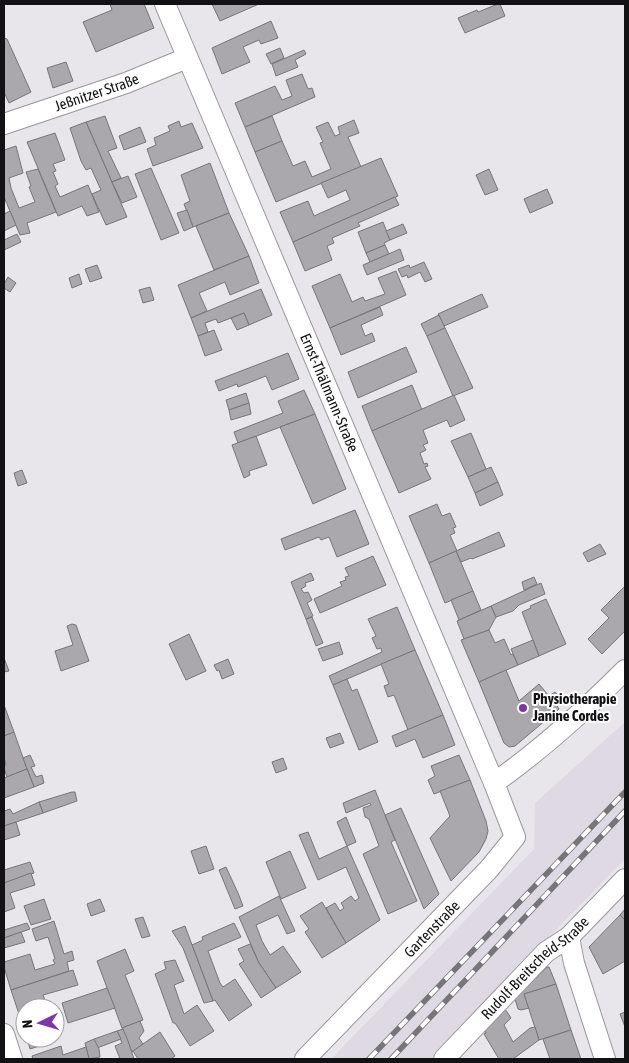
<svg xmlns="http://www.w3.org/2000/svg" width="629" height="1063" font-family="'Asap Condensed',sans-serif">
  <rect width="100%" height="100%" fill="#e8e6ea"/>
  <polygon fill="#dfd9e4" points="625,722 625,859 431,1059 331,1059 534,849 535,803"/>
  <g fill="#aaa8ac" stroke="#777579">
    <polygon points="110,4 144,4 154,28 96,52 83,22 112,10"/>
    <polygon points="212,4 259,4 220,21"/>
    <polygon points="498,4 500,4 505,16 465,33 458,18 477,10 478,12"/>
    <polygon points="271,21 278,38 261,44 259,40 243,47 250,62 222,74 212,48"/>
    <polygon points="4,38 7,39 31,92 9,103 4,92"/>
    <polygon points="280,48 284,58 271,64 266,54"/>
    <polygon points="304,50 306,54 295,60 298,67 276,76 272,64"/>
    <polygon points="66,62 73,81 53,88 47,68"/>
    <polygon points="302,74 308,89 312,88 315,97 245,127 235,103 275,86 282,100 292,96 286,80"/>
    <polygon points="105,116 117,148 108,151 121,178 112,182 86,122"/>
    <polygon points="272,116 282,141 255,152 245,127"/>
    <polygon points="354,120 359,133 348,137 361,167 276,202 255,152 282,141 293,166 305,161 312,177 331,169 320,143 323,142 316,127 328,122 335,136 340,134 338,127"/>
    <polygon points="179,121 181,127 192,123 203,148 153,166 147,149 156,145 154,138 170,131 168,126"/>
    <polygon points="86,122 127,217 106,225 92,194 101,190 91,168 86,170 81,161 70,128"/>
    <polygon points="140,127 146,142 124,150 119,136"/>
    <polygon points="55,133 65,160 53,164 56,171 53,172 58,184 55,186 60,197 88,185 99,212 87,216 82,206 58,216 27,142"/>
    <polygon points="16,146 23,173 9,178 11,188 19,208 35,202 29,187 31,186 26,172 38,169 56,212 27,223 30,233 20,235 4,197 4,150"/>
    <polygon points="381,158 398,196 293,242 280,212 308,201 314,216 350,200 346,190 328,198 321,183"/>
    <polygon points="210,163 229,213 193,227 184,204 190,201 181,175"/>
    <polygon points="151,168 179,233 161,240 135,174"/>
    <polygon points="489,169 498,190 485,195 476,175"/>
    <polygon points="128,176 137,197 122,203 112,182"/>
    <polygon points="547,189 553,203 530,213 524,199"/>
    <polygon points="395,197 399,205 358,223 360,226 332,238 334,243 327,246 332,260 305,271 293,242"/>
    <polygon points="187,210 193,227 184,231 177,213"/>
    <polygon points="10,211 16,225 4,231 4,214"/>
    <polygon points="229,213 249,256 214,270 196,226"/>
    <polygon points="383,222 390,240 384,243 385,245 366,253 358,232"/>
    <polygon points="403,224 407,233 390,240 386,231"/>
    <polygon points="17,234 21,242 4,250 4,240"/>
    <polygon points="385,245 389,254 370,262 366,253"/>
    <polygon points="400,249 404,260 367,275 363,265"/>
    <polygon points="249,256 259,283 230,295 225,282 199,293 207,311 191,318 178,285"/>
    <polygon points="424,262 432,279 425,282 420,272 408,278 407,275 402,277 398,269 409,265 410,268"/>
    <polygon points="97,265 102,278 90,282 85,269"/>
    <polygon points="396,271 406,295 330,328 312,286 340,274 352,302 363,297 365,301 385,294 378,278"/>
    <polygon points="79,274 82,284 72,288 69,278"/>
    <polygon points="8,277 16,283 10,292 4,288 4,284"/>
    <polygon points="150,287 154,300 143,303 139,290"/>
    <polygon points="261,289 272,315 249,325 244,313 218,323 216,319 205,323 208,332 198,336 191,318"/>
    <polygon points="482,294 488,307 444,326 438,314"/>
    <polygon points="380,307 383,315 361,325 365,336 372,333 375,341 341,355 330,328"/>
    <polygon points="244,313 249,325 237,330 231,318"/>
    <polygon points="439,315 445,328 427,336 421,324"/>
    <polygon points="445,328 473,388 453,396 427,336"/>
    <polygon points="214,330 222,350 205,356 198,336"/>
    <polygon points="406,347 417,372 358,398 348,372"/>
    <polygon points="288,353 299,379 272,390 266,376 238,387 237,384 219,391 215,381"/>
    <polygon points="412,385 422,410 372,431 362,406"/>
    <polygon points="304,390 315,414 238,443 234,432 283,413 278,401"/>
    <polygon points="246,393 249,403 229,410 226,400"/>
    <polygon points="454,395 465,420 450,427 447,420 423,430 428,443 423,445 426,450 420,453 424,464 427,463 428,466 425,467 431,479 399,493 372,431"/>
    <polygon points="249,403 251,414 231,420 229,410"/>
    <polygon points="315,414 346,489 313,504 280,427"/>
    <polygon points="471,433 486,469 468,477 451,441"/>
    <polygon points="256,436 267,465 249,471 250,475 244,478 232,445"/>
    <polygon points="491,467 498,482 475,493 468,477"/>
    <polygon points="22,470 27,483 18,486 14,473"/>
    <polygon points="498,482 503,495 480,506 475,493"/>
    <polygon points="437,504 442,516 450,513 456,527 453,528 455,533 450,535 457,551 429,563 409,516"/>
    <polygon points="355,510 369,544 337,557 329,537 321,540 319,537 285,550 281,539"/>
    <polygon points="499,532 505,546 472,559 471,558 461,562 456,551"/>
    <polygon points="600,544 606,554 588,562 583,553"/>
    <polygon points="456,551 473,591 445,603 429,563"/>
    <polygon points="373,556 386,585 320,613 314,599 342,586 340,582 346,580 345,577 349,576 345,568"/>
    <polygon points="311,573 314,580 305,583 306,586 301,589 304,593 308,592 312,600 307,603 313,616 306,619 291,582"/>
    <polygon points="534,577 537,584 524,590 522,582"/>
    <polygon points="541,583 545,594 519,605 513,611 496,617 491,606"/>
    <polygon points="625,586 625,631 602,654 588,639 609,618 601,610"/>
    <polygon points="473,591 481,610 459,620 451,600"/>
    <polygon points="546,599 566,644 539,656 522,612 531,608 530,606"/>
    <polygon points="491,606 496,617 489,630 464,639 457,621"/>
    <polygon points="397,607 415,650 333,685 329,676 382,652 381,648 377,649 372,638 376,636 368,619"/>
    <polygon points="312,617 323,643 316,646 306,619"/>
    <polygon points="72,624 76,625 89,661 61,671 55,651 73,645 67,626"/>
    <polygon points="489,630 495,643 504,639 511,655 513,654 518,665 479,682 461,640"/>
    <polygon points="189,634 206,671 186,680 169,644"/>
    <polygon points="533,640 539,656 518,665 511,649"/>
    <polygon points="339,642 343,654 323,661 318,649"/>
    <polygon points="415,650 443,715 408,730 394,695 388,697 384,686 389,684 381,664"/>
    <polygon points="4,658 9,671 4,672"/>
    <polygon points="228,659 234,674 222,679 219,670 217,671 214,665"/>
    <polygon points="506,670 519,701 539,684 549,696 555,692 563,702 557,706 559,709 515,746 509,747 504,743 479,682"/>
    <polygon points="347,679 352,691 357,689 378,742 359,750 333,685"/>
    <polygon points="4,705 14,732 4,736"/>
    <polygon points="443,715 455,745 423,758 415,739 396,747 392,736"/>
    <polygon points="14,732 27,769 7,777 4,768 4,766 6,765 4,757 4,736"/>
    <polygon points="340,733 344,743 330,748 326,738"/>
    <polygon points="30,755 35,766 31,767 36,777 42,775 44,783 34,787 23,758"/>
    <polygon points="459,755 470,780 434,794 428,780 435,776 431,766"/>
    <polygon points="283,758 287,769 276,773 272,762"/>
    <polygon points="27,769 34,787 4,798 4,778"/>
    <polygon points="470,780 486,821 488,831 486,839 479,852 451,881 430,838 450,816 440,791"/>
    <polygon points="375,790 395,840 391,842 417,901 388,914 363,854 379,846 369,819 365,817 363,808 371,805 370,803 346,813 343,803"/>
    <polygon points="72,792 75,792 77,801 43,813 39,802"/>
    <polygon points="39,802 43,813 4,826 4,811 10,809 13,814"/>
    <polygon points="401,808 439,894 424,909 385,815"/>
    <polygon points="346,817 356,842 347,846 337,822"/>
    <polygon points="16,822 20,835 4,840 4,826"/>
    <polygon points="308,832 319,859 347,846 380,920 346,943 326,908 335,903 340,911 344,908 341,903 351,896 355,901 359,898 346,867 318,880 299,835"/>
    <polygon points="206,846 214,869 199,874 191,851"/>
    <polygon points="290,851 306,888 281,899 266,862"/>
    <polygon points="30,862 34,873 4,883 4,870"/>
    <polygon points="226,867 238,893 243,906 235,909 219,870"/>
    <polygon points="31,873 35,885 10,893 15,908 4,912 4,883"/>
    <polygon points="279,896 295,931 287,934 278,915 256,925 262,941 270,955 283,946 301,972 276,988 259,963 239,917"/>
    <polygon points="44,899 51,919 31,925 24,906"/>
    <polygon points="100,899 105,911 91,916 87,904"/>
    <polygon points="322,902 346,943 322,958 305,932 309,929 300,916"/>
    <polygon points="625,909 625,920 620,915"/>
    <polygon points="620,915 625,920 625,961 603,974 589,947"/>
    <polygon points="143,917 150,936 142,938 135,919"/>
    <polygon points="54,921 64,954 72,951 74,960 67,962 69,971 11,990 4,967 4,962 30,954 35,970 55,964 53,960 55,959 48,937 36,941 32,929"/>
    <polygon points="27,923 30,929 4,938 4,930"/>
    <polygon points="234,923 241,937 208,951 220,983 223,987 235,979 252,1005 229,1021 215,1000 213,1001 192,945 203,940 202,937"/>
    <polygon points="185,926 192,945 213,1001 204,1003 183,948 172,931"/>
    <polygon points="21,932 25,942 4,948 4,938"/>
    <polygon points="250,944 259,963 276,988 261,998 239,964 244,961 238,949"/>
    <polygon points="125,949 134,971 125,975 143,1020 122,1028 97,961"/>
    <polygon points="175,960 184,981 174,985 184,1014 197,1005 214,1031 190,1046 175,1023 173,1023 155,974 166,969 164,962"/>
    <polygon points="547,967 549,967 556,984 524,994 529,1008 521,1010 518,1009 515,999"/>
    <polygon points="73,970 78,985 43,995 48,1008 25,1008 25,1015 20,1017 11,990"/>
    <polygon points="556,984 571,1030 539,1040 524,994"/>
    <polygon points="107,988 115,1008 68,1023 62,1003"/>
    <polygon points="505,1009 511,1018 504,1025 513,1042 530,1028 535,1027 539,1040 513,1059 499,1059 484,1034 486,1033 485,1030"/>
    <polygon points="625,1012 625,1027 620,1014"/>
    <polygon points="140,1021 144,1031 139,1038 143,1044 132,1052 122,1028"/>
    <polygon points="123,1029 128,1041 134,1059 120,1059 115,1046 122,1043 117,1031"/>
    <polygon points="571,1030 581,1059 550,1059 543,1039"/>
    <polygon points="117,1031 121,1039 97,1048 94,1039"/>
    <polygon points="160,1032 175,1056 171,1059 138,1059 133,1051"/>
    <polygon points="27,1038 54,1038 55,1041 30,1049"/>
    <polygon points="94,1039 99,1049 100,1057 89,1059 85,1043"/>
    <polygon points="61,1046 63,1055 86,1047 89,1059 33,1059 32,1056"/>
  </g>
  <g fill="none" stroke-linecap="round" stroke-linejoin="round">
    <defs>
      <g id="minor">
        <path id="s1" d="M165,4L494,783L515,837L489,869L305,1059"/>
        <path id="s2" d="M4,124L126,83L187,58"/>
        <path d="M494,783C541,750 585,710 625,670"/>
        <polyline points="569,937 574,963 605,1059"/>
        <polyline points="4,1034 12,1059"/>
        <path id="s3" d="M444,1059L546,952L569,937L625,879"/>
      </g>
    </defs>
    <use href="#minor" stroke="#99979b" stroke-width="22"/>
    <use href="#minor" stroke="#fff" stroke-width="20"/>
    <defs>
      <g id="rail">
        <polyline points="369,1059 625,792"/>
        <polyline points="391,1059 625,811"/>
      </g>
    </defs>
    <use href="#rail" stroke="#767578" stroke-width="5.5"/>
    <use href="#rail" stroke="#fff" stroke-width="4" stroke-dasharray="11" stroke-linecap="butt"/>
  </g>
  <circle fill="#7e36a9" stroke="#fff" stroke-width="2" cx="523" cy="708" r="5"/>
  <g text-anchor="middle" stroke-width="4" stroke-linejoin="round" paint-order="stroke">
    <g font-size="15" fill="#121113" stroke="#fff">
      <text dy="5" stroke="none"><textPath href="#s2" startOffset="98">Jeßnitzer Straße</textPath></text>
      <text dy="5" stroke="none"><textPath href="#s1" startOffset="422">Ernst-Thälmann-Straße</textPath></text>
      <text transform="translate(432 929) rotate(-46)" y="5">Gartenstraße</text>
      <text dy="5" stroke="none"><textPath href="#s3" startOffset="129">Rudolf-Breitscheid-Straße</textPath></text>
    </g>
    <g font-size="15" font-weight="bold" fill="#121113" stroke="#fff" text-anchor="start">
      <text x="533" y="704">Physiotherapie<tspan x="533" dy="17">Janine Cordes</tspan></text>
    </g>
  </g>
  <rect width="629" height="1063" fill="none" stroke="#121113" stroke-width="10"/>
  <g transform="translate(40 1023) rotate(265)"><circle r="24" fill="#ffffff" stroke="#a0a0a1"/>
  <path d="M0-4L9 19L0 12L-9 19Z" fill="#7e36a9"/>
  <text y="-8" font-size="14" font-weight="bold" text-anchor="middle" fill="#121113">N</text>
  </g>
</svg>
